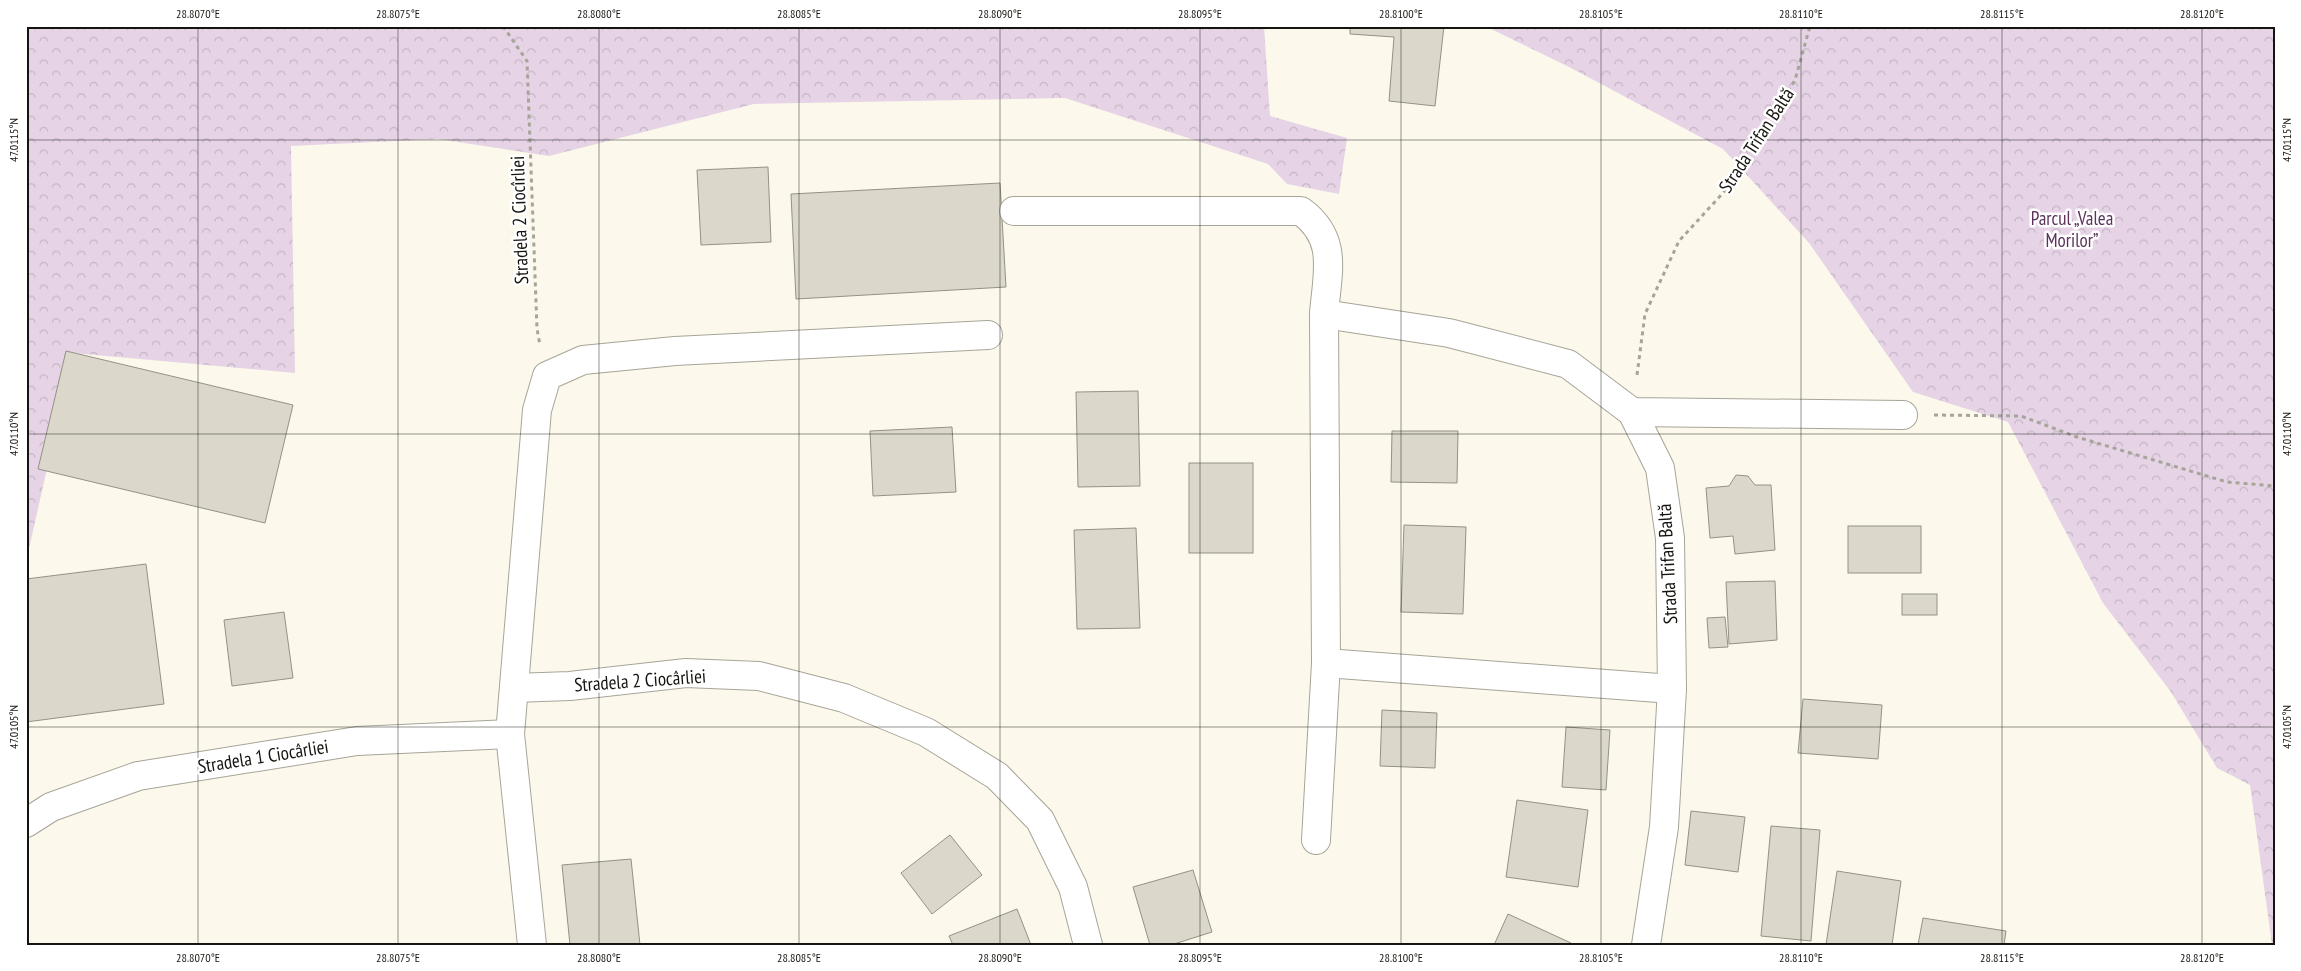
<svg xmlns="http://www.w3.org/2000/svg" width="2301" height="971" font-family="'PT Sans Narrow',sans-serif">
  <defs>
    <pattern id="park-crowns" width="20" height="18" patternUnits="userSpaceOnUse" patternTransform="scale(1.25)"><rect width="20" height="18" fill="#e6d4e6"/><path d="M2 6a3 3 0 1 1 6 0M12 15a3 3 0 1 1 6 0" fill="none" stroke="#c4b5c4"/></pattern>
  </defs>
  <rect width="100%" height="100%" fill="#fcf9ec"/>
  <g fill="url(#park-crowns)">
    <polygon points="26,26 1264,26 1270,116 1347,138 1339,194 1287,184 1268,164 1065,98 754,104 549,156 438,139 291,146 295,373 73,353 26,562"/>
    <polygon points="1485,26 2275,26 2275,945 2272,945 2250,785 2217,768 2171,692 2103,603 2008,422 1913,392 1809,243 1723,149 1571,68"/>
  </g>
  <g fill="#dbd8cb" stroke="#949185">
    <polygon points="1350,26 1444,26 1435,106 1389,101 1394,37 1350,34"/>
    <polygon points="768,167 771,242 701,245 697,170"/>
    <polygon points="1000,183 1006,287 796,299 791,194"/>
    <polygon points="66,351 293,405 265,523 38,469"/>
    <polygon points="1138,391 1140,486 1078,487 1076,392"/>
    <polygon points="952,427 956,492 873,496 870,431"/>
    <polygon points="1392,431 1458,431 1457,483 1391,482"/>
    <rect x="1189" y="463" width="64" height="90"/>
    <polygon points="1736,475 1748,476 1755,485 1771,485 1775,550 1735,554 1733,536 1710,538 1706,488 1729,486"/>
    <polygon points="1404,525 1466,527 1463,614 1401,612"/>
    <rect x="1848" y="526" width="73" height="47"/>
    <polygon points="1136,528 1140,628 1077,629 1074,530"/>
    <polygon points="146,564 164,704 26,722 26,579"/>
    <polygon points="1775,581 1777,640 1729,644 1726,582"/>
    <rect x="1902" y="594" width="35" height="21"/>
    <polygon points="284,612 293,678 232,686 224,620"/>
    <polygon points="1725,617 1728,647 1709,648 1707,618"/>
    <polygon points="1803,699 1882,705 1878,759 1798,753"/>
    <polygon points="1382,710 1437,713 1435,768 1380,766"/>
    <polygon points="1566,727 1610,730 1606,790 1562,787"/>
    <polygon points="1517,800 1588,810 1578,887 1506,877"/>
    <polygon points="1691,811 1745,817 1738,872 1685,865"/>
    <polygon points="1771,826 1820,830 1811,941 1761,936"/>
    <polygon points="950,835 982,875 932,914 901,873"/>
    <polygon points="631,859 640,945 570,945 562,865"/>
    <polygon points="1193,870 1212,932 1171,945 1150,945 1133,887"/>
    <polygon points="1837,871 1901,881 1892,945 1826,945"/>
    <polygon points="1017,909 1031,945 953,945 949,936"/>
    <polygon points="1508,914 1571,943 1570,945 1494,945"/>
    <polygon points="1923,918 2006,931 2004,945 1918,945"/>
  </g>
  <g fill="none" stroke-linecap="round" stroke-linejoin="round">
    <defs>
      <g id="minor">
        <path d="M1014,211H1301C1339,239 1327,273 1324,314L1326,663L1316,840"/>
        <polyline points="1324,314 1449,333 1568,364 1632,412 1903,415"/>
        <polyline points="1632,412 1660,468 1670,538 1672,689 1664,827 1646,945"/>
        <polyline points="1326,663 1672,689"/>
        <polyline points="514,688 570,686 686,673 759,676 844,698 926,732 997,776 1040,820 1073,887 1088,945"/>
        <polyline points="26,823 51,807 138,776 357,741 510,734"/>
        <polyline points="532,945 510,734 537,410 547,376 583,360 675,351 988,335"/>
      </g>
    </defs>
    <use href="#minor" stroke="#a7a498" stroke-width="30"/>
    <g stroke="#a7a49a" stroke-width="3" stroke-dasharray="4 4" stroke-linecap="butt">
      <polyline points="503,26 527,61 537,329 540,345"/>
      <polyline points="1637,375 1645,314 1679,241 1733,182 1795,80 1810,26"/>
      <polyline points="1934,415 2021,416 2077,437 2227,482 2275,486"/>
    </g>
    <use href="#minor" stroke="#fff" stroke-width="28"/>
  </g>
  <path fill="none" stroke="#15140f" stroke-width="1" stroke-opacity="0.45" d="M198,26V945M398,26V945M599,26V945M799,26V945M1000,26V945M1200,26V945M1401,26V945M1601,26V945M1801,26V945M2002,26V945M2202,26V945M26,140H2275M26,434H2275M26,727H2275"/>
  <g text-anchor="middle" stroke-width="5" stroke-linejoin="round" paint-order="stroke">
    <g font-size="19" fill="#15140f" stroke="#fff">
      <text transform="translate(1756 140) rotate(-57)" y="7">Strada Trifan Baltă</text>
      <text transform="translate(519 220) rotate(-92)" y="7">Stradela 2 Ciocîrliei</text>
      <text transform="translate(1667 564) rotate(-93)" y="7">Strada Trifan Baltă</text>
      <text transform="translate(640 680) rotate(-4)" y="7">Stradela 2 Ciocârliei</text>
      <text transform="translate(263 756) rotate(-9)" y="7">Stradela 1 Ciocârliei</text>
    </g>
    <g font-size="19" fill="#5b335b" stroke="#fff">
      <text x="2072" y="225">Parcul „Valea<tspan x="2072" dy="22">Morilor”</tspan></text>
    </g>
  </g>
  <rect width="2301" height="971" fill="none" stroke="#ffffff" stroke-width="55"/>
  <rect x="28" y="28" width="2246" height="916" fill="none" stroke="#15140f" stroke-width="2"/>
  <g font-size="12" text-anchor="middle" fill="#15140f">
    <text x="198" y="18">28.8070°E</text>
    <text x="398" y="18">28.8075°E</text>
    <text x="599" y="18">28.8080°E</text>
    <text x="799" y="18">28.8085°E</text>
    <text x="1000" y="18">28.8090°E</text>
    <text x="1200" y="18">28.8095°E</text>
    <text x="1401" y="18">28.8100°E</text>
    <text x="1601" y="18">28.8105°E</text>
    <text x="1801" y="18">28.8110°E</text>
    <text x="2002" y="18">28.8115°E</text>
    <text x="2202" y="18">28.8120°E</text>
    <text transform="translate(14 140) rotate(-90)" y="4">47.0115°N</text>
    <text transform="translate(2287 140) rotate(-90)" y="4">47.0115°N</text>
    <text transform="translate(14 434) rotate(-90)" y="4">47.0110°N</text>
    <text transform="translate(2287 434) rotate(-90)" y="4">47.0110°N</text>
    <text transform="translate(14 727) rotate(-90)" y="4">47.0105°N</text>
    <text transform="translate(2287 727) rotate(-90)" y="4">47.0105°N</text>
    <text x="198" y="962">28.8070°E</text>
    <text x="398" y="962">28.8075°E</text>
    <text x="599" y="962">28.8080°E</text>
    <text x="799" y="962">28.8085°E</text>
    <text x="1000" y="962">28.8090°E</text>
    <text x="1200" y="962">28.8095°E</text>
    <text x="1401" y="962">28.8100°E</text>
    <text x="1601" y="962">28.8105°E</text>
    <text x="1801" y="962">28.8110°E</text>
    <text x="2002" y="962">28.8115°E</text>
    <text x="2202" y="962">28.8120°E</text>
  </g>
</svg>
